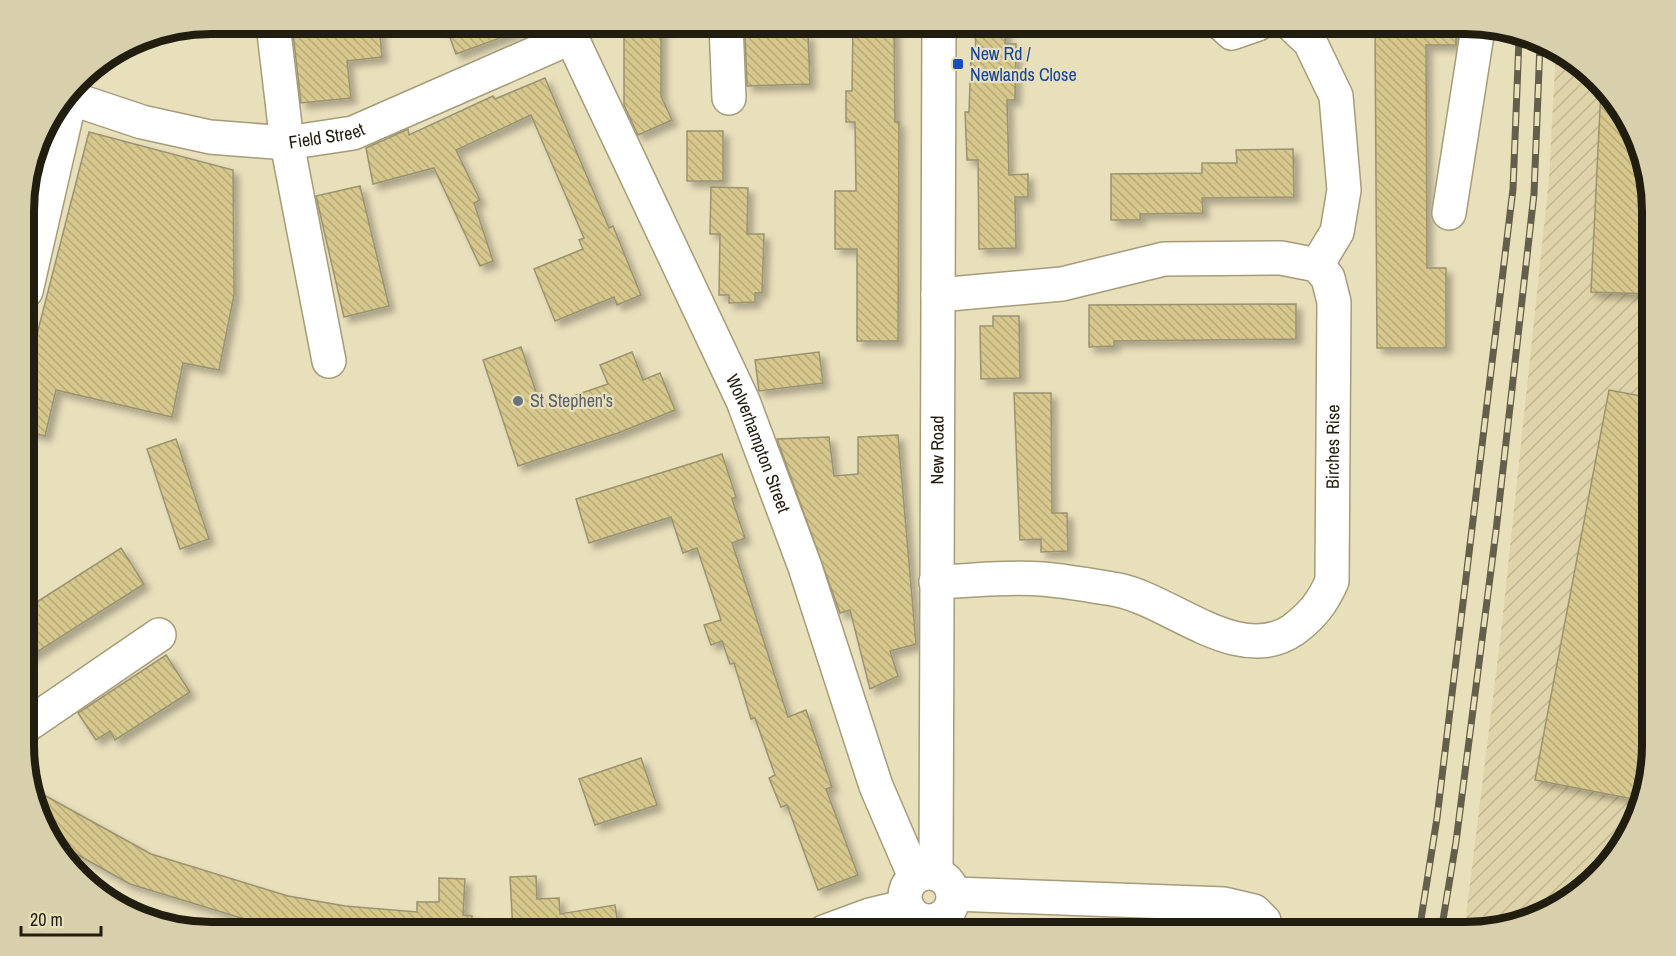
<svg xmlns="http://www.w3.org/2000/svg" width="1676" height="956" font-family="'Archivo Narrow',sans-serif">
  <defs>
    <pattern id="industrial-furrows" width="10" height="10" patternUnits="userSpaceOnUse" patternTransform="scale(1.5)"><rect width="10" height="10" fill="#dfd3a9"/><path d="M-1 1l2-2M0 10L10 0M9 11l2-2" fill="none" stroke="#bfb590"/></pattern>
    <pattern id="building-back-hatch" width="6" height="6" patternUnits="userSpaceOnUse" patternTransform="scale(1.5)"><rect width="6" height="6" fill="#d6c78c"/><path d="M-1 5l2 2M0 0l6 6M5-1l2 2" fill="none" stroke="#b7aa78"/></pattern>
    <filter id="shadow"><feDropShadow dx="5.5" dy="5.5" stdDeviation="3" flood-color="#0004"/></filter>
  </defs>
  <rect width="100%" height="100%" fill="#e8dfbb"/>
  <polygon fill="url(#industrial-furrows)" points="1556,49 1621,108 1652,199 1652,756 1627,838 1568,901 1476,932 1464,932 1501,633 1549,179"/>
  <g fill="url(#building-back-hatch)" stroke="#9b9270" stroke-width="1.5" filter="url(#shadow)">
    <polygon points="292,24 379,24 382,57 347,61 351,98 301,103"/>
    <polygon points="445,24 530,24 530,27 456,54"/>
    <polygon points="624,24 661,24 661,96 672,120 638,135 624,105"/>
    <polygon points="853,24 894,24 895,122 899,122 898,341 857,341 857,249 835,249 835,191 856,191 855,122 846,122 846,91 852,91"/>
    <polygon points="975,24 1006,24 1005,44 1016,44 1015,100 1007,100 1009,175 1028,174 1028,197 1015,197 1016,248 979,249 978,160 967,160 965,112 969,112 971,56 976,56"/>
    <polygon points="1375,24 1456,24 1456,45 1426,45 1427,268 1446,268 1446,348 1377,348"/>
    <polygon points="808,34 810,84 747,86 745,36"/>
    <polygon points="545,78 609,228 613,226 641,295 617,305 614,297 555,321 534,269 583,249 579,240 584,238 531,115 456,150 480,200 474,203 493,261 480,266 434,168 373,184 366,148 408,129 409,135 493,96 495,99"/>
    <polygon points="1601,89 1621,108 1652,199 1652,294 1591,292"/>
    <rect x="687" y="131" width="36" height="50"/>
    <polygon points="89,132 233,170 234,295 219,370 183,363 172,417 56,390 45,436 26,431 26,377"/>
    <polygon points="1293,149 1294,197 1202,198 1203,213 1140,214 1140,220 1111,220 1111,174 1202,173 1202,163 1237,163 1236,150"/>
    <polygon points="360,186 389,306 344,317 316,196"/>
    <polygon points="711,187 748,188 747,234 764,234 762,293 755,293 755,302 729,303 729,295 719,295 720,234 710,234"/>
    <polygon points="1296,304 1296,339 1114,341 1114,346 1089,347 1089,305"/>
    <polygon points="993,316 1019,316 1020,378 981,379 980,326 993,326"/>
    <polygon points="521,347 541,407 608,384 600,365 632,352 643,380 660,373 675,410 618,433 518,466 483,360"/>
    <polygon points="819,352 823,383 759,391 755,360"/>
    <polygon points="1609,390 1652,398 1652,756 1638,800 1535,780"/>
    <polygon points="1014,393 1051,393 1052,513 1067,513 1068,551 1041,552 1041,539 1020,540"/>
    <polygon points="898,435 916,644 890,651 898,676 870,689 850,610 840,613 777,439 829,437 834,476 858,474 858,437"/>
    <polygon points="176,439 209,539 180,549 147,449"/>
    <polygon points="722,454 736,497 732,499 745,538 732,543 751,601 788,717 806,710 832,787 826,789 858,875 818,890 787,805 781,807 769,778 775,775 755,718 751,719 734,663 730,664 722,641 711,645 704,625 721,620 697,548 683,553 671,517 589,543 576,499"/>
    <polygon points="121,548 144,584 26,659 26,609"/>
    <polygon points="166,655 190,692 115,740 110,731 96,740 78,713"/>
    <polygon points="641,758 657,805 595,825 579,779"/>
    <polygon points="33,789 151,854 288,896 345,906 417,912 417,902 439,902 439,878 465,879 463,915 472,916 471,932 287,932 130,884 53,841"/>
    <polygon points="536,876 537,899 559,898 560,914 615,905 619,932 513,932 510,877"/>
  </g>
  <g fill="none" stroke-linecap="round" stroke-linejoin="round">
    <defs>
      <g id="minor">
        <polyline points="273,24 287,143 329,361"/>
        <path id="s1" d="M565,24L743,401L805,567L876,786L915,877"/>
        <polyline points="726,24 729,98"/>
        <polyline points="1222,24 1232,33 1258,24"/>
        <polyline points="1291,24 1310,42 1336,96 1344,190 1337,232 1317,265"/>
        <path id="s2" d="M67,97L142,122L210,137L287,143L353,133L570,38"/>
        <polyline points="1449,213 1478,28"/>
        <polyline points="26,291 70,99"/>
        <path id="s3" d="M936,582C971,581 1007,576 1042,579C1067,581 1094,586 1118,590C1172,601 1239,667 1293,630C1312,616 1323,602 1332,581L1334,302L1328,278L1317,265L1281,258L1164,259L1062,284L938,295"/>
        <polyline points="26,726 159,635"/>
        <polyline points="954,894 1224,904 1254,911 1264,921 1264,932"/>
      </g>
      <g id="major">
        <circle cx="929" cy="897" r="24"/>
        <path id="s4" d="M936,874L939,24"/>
        <polyline points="824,932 870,915 907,906"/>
      </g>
    </defs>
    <use href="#minor" stroke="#a59c7a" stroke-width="36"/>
    <use href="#major" stroke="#a59c7a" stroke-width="36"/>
    <use href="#minor" stroke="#fff" stroke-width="33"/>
    <use href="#major" stroke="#fff" stroke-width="33"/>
    <defs>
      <g id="rail">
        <polyline points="1419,932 1437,818 1513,189 1519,39"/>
        <polyline points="1441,932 1456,842 1496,531 1534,194 1540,44"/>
      </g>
    </defs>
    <use href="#rail" stroke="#645f4a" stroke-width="7"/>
    <use href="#rail" stroke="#e8dfbb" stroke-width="4.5" stroke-dasharray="14" stroke-linecap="butt"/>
  </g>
  <rect fill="#1a4fb4" stroke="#e8dfbb" stroke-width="2" x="952" y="58" width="12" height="12" rx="3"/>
  <circle fill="#6b7280" stroke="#e8dfbb" stroke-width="2" cx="518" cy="401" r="6"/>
  <g text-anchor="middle" stroke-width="4.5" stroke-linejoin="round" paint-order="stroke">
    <g font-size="18" fill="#164399" stroke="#e8dfbb" text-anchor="start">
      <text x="970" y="60">New Rd /<tspan x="970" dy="21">Newlands Close</tspan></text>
    </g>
    <g font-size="18" fill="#211e10" stroke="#e8dfbb">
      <text dy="6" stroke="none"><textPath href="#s2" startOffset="266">Field Street</textPath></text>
      <text dy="6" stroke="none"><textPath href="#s1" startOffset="462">Wolverhampton Street</textPath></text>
      <text dy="6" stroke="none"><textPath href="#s3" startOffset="568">Birches Rise</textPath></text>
      <text dy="6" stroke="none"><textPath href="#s4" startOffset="424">New Road</textPath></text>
    </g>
    <g font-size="18" fill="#5b616d" stroke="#e8dfbb" text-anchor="start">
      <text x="530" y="407">St Stephen's</text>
    </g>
  </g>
  <path d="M0 0H1676V956H0ZM211 34H1465A177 177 0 0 1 1642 211V745A177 177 0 0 1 1465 922H211A177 177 0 0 1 34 745V211A177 177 0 0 1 211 34Z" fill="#d8d0ad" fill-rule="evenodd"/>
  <path fill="none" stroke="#211e10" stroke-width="8" d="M211 34H1465A177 177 0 0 1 1642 211V745A177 177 0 0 1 1465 922H211A177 177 0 0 1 34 745V211A177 177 0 0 1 211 34Z"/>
  <path d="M21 926v9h80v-9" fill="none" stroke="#211e10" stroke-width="3"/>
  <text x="30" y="926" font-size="18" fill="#211e10" stroke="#e8dfbb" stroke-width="4.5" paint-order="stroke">20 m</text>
</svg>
